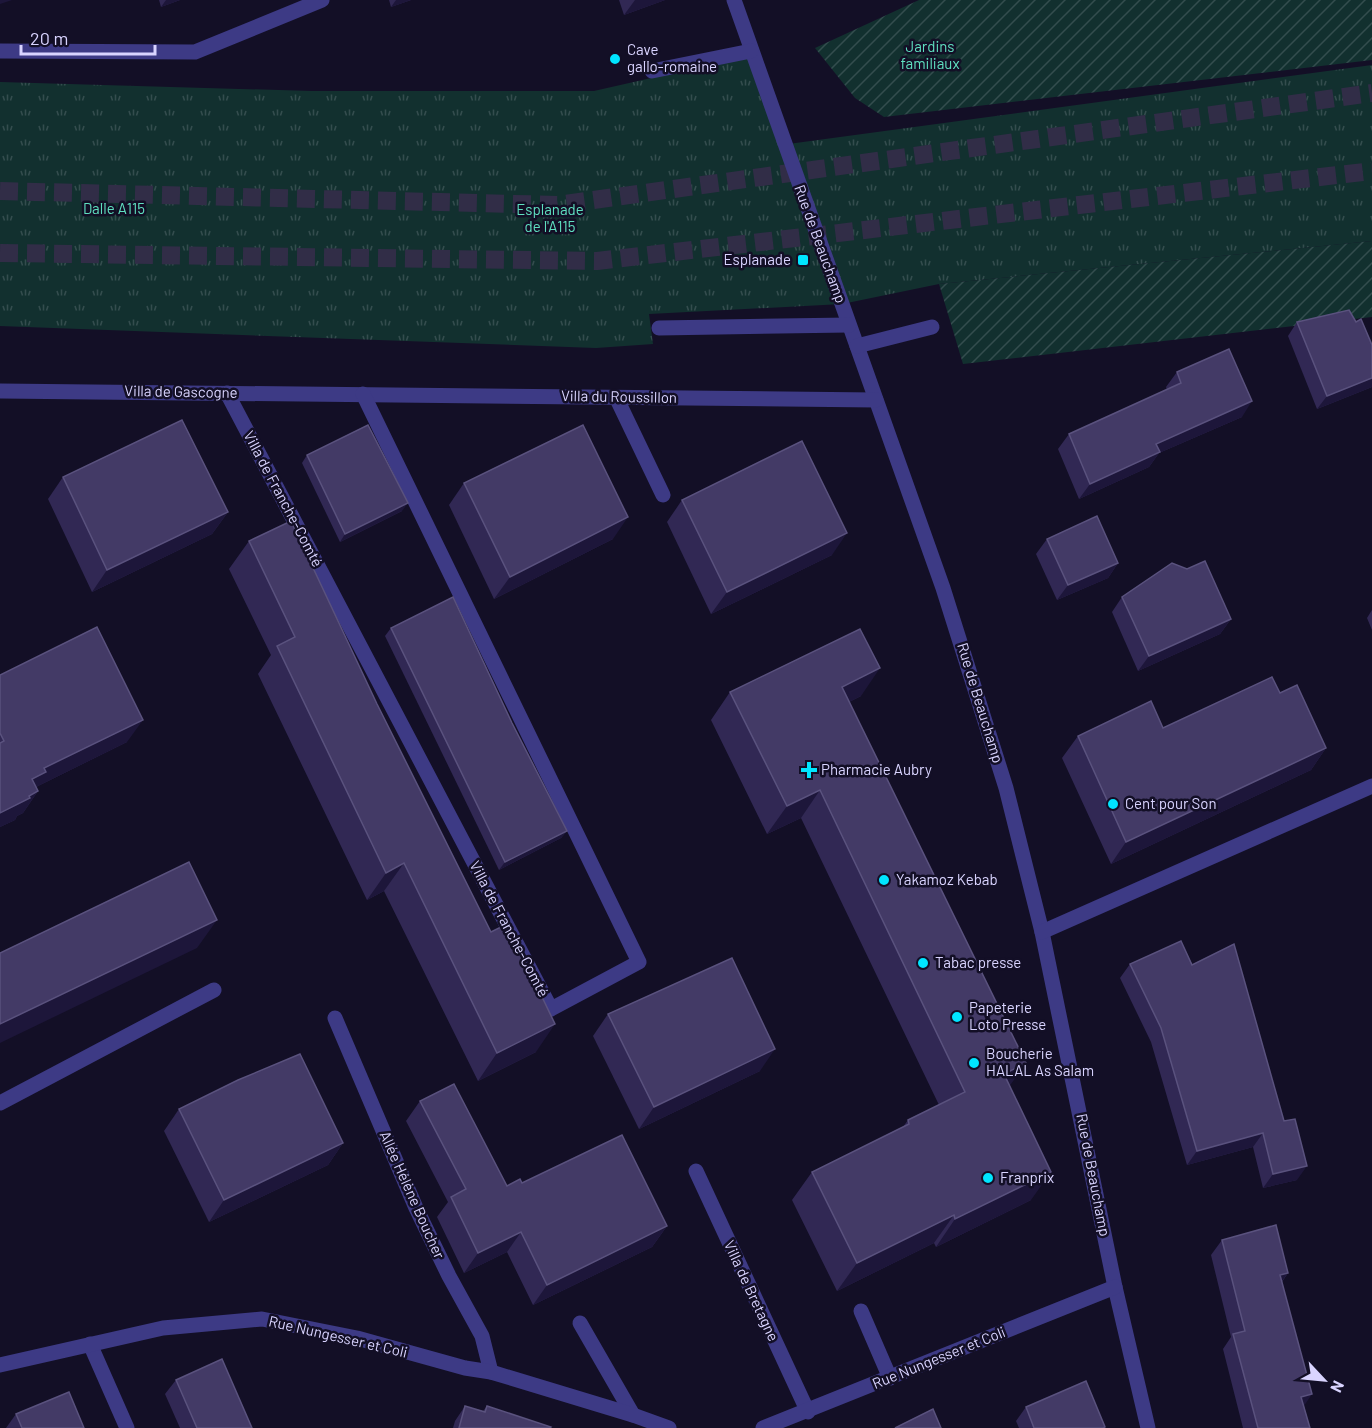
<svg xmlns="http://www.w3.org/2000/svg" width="1372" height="1428" font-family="Barlow,sans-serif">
  <defs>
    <pattern id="park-tufts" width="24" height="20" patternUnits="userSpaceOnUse" patternTransform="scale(1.5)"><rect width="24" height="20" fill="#12302f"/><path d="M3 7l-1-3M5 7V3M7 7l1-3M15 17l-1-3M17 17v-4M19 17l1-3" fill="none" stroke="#344d4e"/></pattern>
    <pattern id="garden-furrows" width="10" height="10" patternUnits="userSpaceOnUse" patternTransform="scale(1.5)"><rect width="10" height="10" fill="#12302f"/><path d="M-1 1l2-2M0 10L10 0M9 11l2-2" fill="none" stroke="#344d4e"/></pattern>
  </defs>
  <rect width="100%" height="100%" fill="#130f26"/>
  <polygon fill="url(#park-tufts)" points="748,56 781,145 1372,65 1372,241 939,284 842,304 649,314 653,344 596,348 0,326 0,82 312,91 594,91"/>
  <g fill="url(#garden-furrows)">
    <polygon points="919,0 1372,0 1372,60 884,117 855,98 815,48"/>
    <polygon points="1372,241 1372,317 963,364 939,284"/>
  </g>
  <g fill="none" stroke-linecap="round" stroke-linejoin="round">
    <g stroke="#312d47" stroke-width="18" stroke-dasharray="18 9" stroke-linecap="butt">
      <polyline points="0,191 557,205 1372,93"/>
      <polyline points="0,253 597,261 1372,171"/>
    </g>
    <g stroke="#3d3a85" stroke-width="15">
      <polyline points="734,0 943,588 1006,788 1042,932 1115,1287 1148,1428"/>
      <polyline points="0,51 195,52 322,0"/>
      <polyline points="652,71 751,51"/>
      <polyline points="659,328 849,325"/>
      <polyline points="857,346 932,327"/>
      <polyline points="0,391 876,400"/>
      <polyline points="227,393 551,1009 639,962 363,394"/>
      <polyline points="616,397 663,495"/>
      <polyline points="1042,932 1372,786"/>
      <polyline points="335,1018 416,1208 449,1276 482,1336 491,1372"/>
      <polyline points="0,1103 214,990"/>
      <polyline points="696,1171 808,1412"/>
      <polyline points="861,1311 890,1378"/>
      <polyline points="580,1323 633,1415"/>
      <polyline points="90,1344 127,1428"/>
      <polyline points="0,1365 163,1328 262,1319 357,1338 465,1368 491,1372 633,1415 669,1428"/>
      <polyline points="763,1428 1115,1287"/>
    </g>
  </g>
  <g fill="#312854">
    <polygon points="159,0 180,0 161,7"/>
    <polygon points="389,0 411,0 391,7"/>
    <polygon points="619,0 665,0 624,15"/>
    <polygon points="1297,322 1356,322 1372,345 1372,387 1317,409 1288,336"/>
    <polygon points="1177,372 1242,417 1159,453 1149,467 1079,499 1058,449 1069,434 1167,390 1166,387"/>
    <polygon points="307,455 402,511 340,542 302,463"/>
    <polygon points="63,477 228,512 212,534 92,592 48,499"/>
    <polygon points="464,483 613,539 494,599 449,505"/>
    <polygon points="682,500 832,555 711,614 667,522"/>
    <polygon points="1047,539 1118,563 1108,578 1057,600 1036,554"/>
    <polygon points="249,541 536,1052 478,1081 384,891 367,900 258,674 271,655 229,569"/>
    <polygon points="1122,597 1231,619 1220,634 1138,671 1112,612"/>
    <polygon points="1372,610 1372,630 1367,618"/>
    <polygon points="391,628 512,723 567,831 561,838 499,870 385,636"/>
    <polygon points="0,675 127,742 36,787 38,791 23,813 17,816 15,820 0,827"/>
    <polygon points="730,692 861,696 849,702 1010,1086 1031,1200 936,1247 934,1243 837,1291 792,1200 812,1172 903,1127 908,1120 939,1105 801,818 767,834 711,720"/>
    <polygon points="1280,693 1326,748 1311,770 1111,864 1062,758 1078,736 1163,728"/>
    <polygon points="1181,941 1297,1180 1263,1188 1253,1147 1187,1165 1151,1042 1120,978 1130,964"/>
    <polygon points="608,1014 760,1071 639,1129 593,1036"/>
    <polygon points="420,1101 507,1186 522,1183 667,1226 652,1247 533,1305 507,1252 464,1273 437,1217 448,1202 406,1121"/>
    <polygon points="179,1109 343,1143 328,1165 209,1222 164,1131"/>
    <polygon points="1222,1240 1288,1273 1282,1282 1304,1406 1310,1428 1243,1428 1223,1349 1231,1337 1211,1255"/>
    <polygon points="176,1380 252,1428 180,1428 165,1394"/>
    <polygon points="465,1406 483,1411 487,1406 550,1428 453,1428 455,1421"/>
    <polygon points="1026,1407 1105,1427 1105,1428 1019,1428 1016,1421"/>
    <polygon points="16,1414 84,1428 6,1428"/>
  </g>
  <g fill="#1d163a">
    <polygon points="0,0 12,0 0,4"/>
    <polygon points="166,0 180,0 161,7"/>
    <polygon points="396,0 411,0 391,7"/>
    <polygon points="635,0 665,0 624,15"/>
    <polygon points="1372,378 1372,387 1317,409 1327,396"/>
    <polygon points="1252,401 1242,417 1159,453 1149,467 1079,499 1090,484 1156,444"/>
    <polygon points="408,503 402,511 340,542 345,534"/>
    <polygon points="228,512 212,534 92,592 107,570"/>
    <polygon points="628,517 613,539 494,599 510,577"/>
    <polygon points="847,533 832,555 711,614 727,592"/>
    <polygon points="1118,563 1108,578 1057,600 1068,585"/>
    <polygon points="1231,619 1220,634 1138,671 1149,656"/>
    <polygon points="880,668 861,696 823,715 842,687"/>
    <polygon points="143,720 127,742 36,787 32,779 44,768"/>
    <polygon points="1326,748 1311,770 1111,864 1126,842"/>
    <polygon points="820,790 801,818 767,834 787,806"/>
    <polygon points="38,791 23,813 17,816 15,820 0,827 0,813"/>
    <polygon points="567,831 561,838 499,870 505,862"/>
    <polygon points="404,863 384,891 367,900 386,873"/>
    <polygon points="217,920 197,948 0,1043 0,1024"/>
    <polygon points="555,1024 536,1052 478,1081 497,1053"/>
    <polygon points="775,1049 760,1071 639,1129 654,1107"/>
    <polygon points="1026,1063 1006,1091 1004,1074"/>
    <polygon points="1263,1133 1253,1147 1187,1165 1197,1151"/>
    <polygon points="343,1143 328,1165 209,1222 224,1200"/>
    <polygon points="1307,1166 1297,1180 1263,1188 1273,1174"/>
    <polygon points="1051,1172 1031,1200 936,1247 955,1219"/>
    <polygon points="954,1215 934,1243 837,1291 857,1263"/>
    <polygon points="667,1226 652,1247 533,1305 547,1285"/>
    <polygon points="521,1232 507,1252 464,1273 478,1253"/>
    <polygon points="1288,1273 1277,1288 1280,1275"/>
    <polygon points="1312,1394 1302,1409 1301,1397"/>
  </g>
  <g fill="#433a66" stroke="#5a527e" stroke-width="1.5">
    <polygon points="1349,310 1356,322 1361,319 1372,345 1372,378 1327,396 1297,322"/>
    <polygon points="1229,349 1252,401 1156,444 1160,452 1090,484 1069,434 1181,383 1177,372"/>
    <polygon points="182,420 228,512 107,570 63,477"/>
    <polygon points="368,425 408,503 345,534 307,455"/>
    <polygon points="583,425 628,517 510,577 464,483"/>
    <polygon points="802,441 847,533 727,592 682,500"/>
    <polygon points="1097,516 1118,563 1068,585 1047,539"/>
    <polygon points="291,521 377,704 491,932 507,924 555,1024 497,1053 404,863 386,873 277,646 295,637 249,541"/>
    <polygon points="1205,561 1231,619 1149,656 1122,597 1172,563 1187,569"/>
    <polygon points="453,597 512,723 567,831 505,862 391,628"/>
    <polygon points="97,627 143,720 44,768 46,772 32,779 38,791 29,796 30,798 0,813 0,743 4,741 0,733 0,675"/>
    <polygon points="860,629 880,668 842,687 1026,1063 1004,1074 1051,1172 955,1219 954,1215 857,1263 812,1172 909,1124 908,1120 965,1092 820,790 787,806 730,692"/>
    <polygon points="1272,677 1280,693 1297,685 1326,748 1126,842 1078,736 1151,701 1163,728"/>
    <polygon points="189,862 217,920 0,1024 0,953"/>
    <polygon points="1181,941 1192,965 1234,944 1284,1121 1295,1119 1307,1166 1273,1174 1263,1133 1197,1151 1161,1028 1130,964"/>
    <polygon points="732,958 775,1049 654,1107 608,1014"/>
    <polygon points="300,1054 343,1143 224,1200 179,1109 238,1080"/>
    <polygon points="454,1084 507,1186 520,1179 522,1183 622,1135 667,1226 547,1285 521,1232 478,1253 451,1197 466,1189 420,1101"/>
    <polygon points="1276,1225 1288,1273 1280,1275 1312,1394 1301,1397 1310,1428 1258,1428 1233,1334 1245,1331 1222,1240"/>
    <polygon points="222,1359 252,1428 197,1428 176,1380"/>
    <polygon points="1086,1381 1105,1427 1103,1428 1034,1428 1026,1407"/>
    <polygon points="69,1392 84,1428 22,1428 16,1414"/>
    <polygon points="465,1406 485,1412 487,1406 551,1427 550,1428 459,1428"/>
    <polygon points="933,1409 941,1428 895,1428"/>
  </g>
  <g fill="#00e5ff" stroke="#130f26" stroke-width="2">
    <circle cx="615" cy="59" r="6"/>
    <rect x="797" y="254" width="12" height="12" rx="3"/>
    <path d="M806 761h6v6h6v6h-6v6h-6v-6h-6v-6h6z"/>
    <circle cx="1113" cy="804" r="6"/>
    <circle cx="884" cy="880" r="6"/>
    <circle cx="923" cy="963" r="6"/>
    <circle cx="957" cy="1017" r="6"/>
    <circle cx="974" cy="1063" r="6"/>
    <circle cx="988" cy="1178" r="6"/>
  </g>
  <g text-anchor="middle" stroke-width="5" stroke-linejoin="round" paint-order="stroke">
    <g font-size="15" fill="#5fe0c0" stroke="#130f26">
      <text x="930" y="52">Jardins<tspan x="930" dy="17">familiaux</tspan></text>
      <text x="114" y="214">Dalle A115</text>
      <text x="550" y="215">Esplanade<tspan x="550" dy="17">de l'A115</tspan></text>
    </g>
    <g font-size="15" fill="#d9d4ff" stroke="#130f26" text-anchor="start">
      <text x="627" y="55">Cave<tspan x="627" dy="17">gallo-romaine</tspan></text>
      <text x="791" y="265" text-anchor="end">Esplanade</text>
      <text x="821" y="775">Pharmacie Aubry</text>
      <text x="1125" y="809">Cent pour Son</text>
      <text x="896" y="885">Yakamoz Kebab</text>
      <text x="935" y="968">Tabac presse</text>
      <text x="969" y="1013">Papeterie<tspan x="969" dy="17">Loto Presse</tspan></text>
      <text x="986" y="1059">Boucherie<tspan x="986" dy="17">HALAL As Salam</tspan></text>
      <text x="1000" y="1183">Franprix</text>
    </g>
    <g font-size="15" fill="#d9d4ff" stroke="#130f26">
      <text transform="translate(820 244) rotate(70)" y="5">Rue de Beauchamp</text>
      <text transform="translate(181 392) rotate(1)" y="5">Villa de Gascogne</text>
      <text transform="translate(619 397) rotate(1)" y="5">Villa du Roussillon</text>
      <text transform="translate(283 499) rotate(62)" y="5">Villa de Franche-Comté</text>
      <text transform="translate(980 703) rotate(73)" y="5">Rue de Beauchamp</text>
      <text transform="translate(509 929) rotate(62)" y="5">Villa de Franche-Comté</text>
      <text transform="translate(1093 1175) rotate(79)" y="5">Rue de Beauchamp</text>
      <text transform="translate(412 1195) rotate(66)" y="5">Allée Hélène Boucher</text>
      <text transform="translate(751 1291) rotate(65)" y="5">Villa de Bretagne</text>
      <text transform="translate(338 1337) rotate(13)" y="5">Rue Nungesser et Coli</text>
      <text transform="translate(939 1358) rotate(-22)" y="5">Rue Nungesser et Coli</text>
    </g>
  </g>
  <g transform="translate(1324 1380) rotate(116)" stroke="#130f26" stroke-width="4.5" paint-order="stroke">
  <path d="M0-4.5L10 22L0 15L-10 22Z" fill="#d9d4ff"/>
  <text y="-9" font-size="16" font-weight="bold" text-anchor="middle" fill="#d9d4ff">N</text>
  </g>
  <path d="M21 45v9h134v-9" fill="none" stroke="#d9d4ff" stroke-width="3"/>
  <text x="30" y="45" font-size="18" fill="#d9d4ff" stroke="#130f26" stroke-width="4.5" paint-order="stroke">20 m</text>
</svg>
